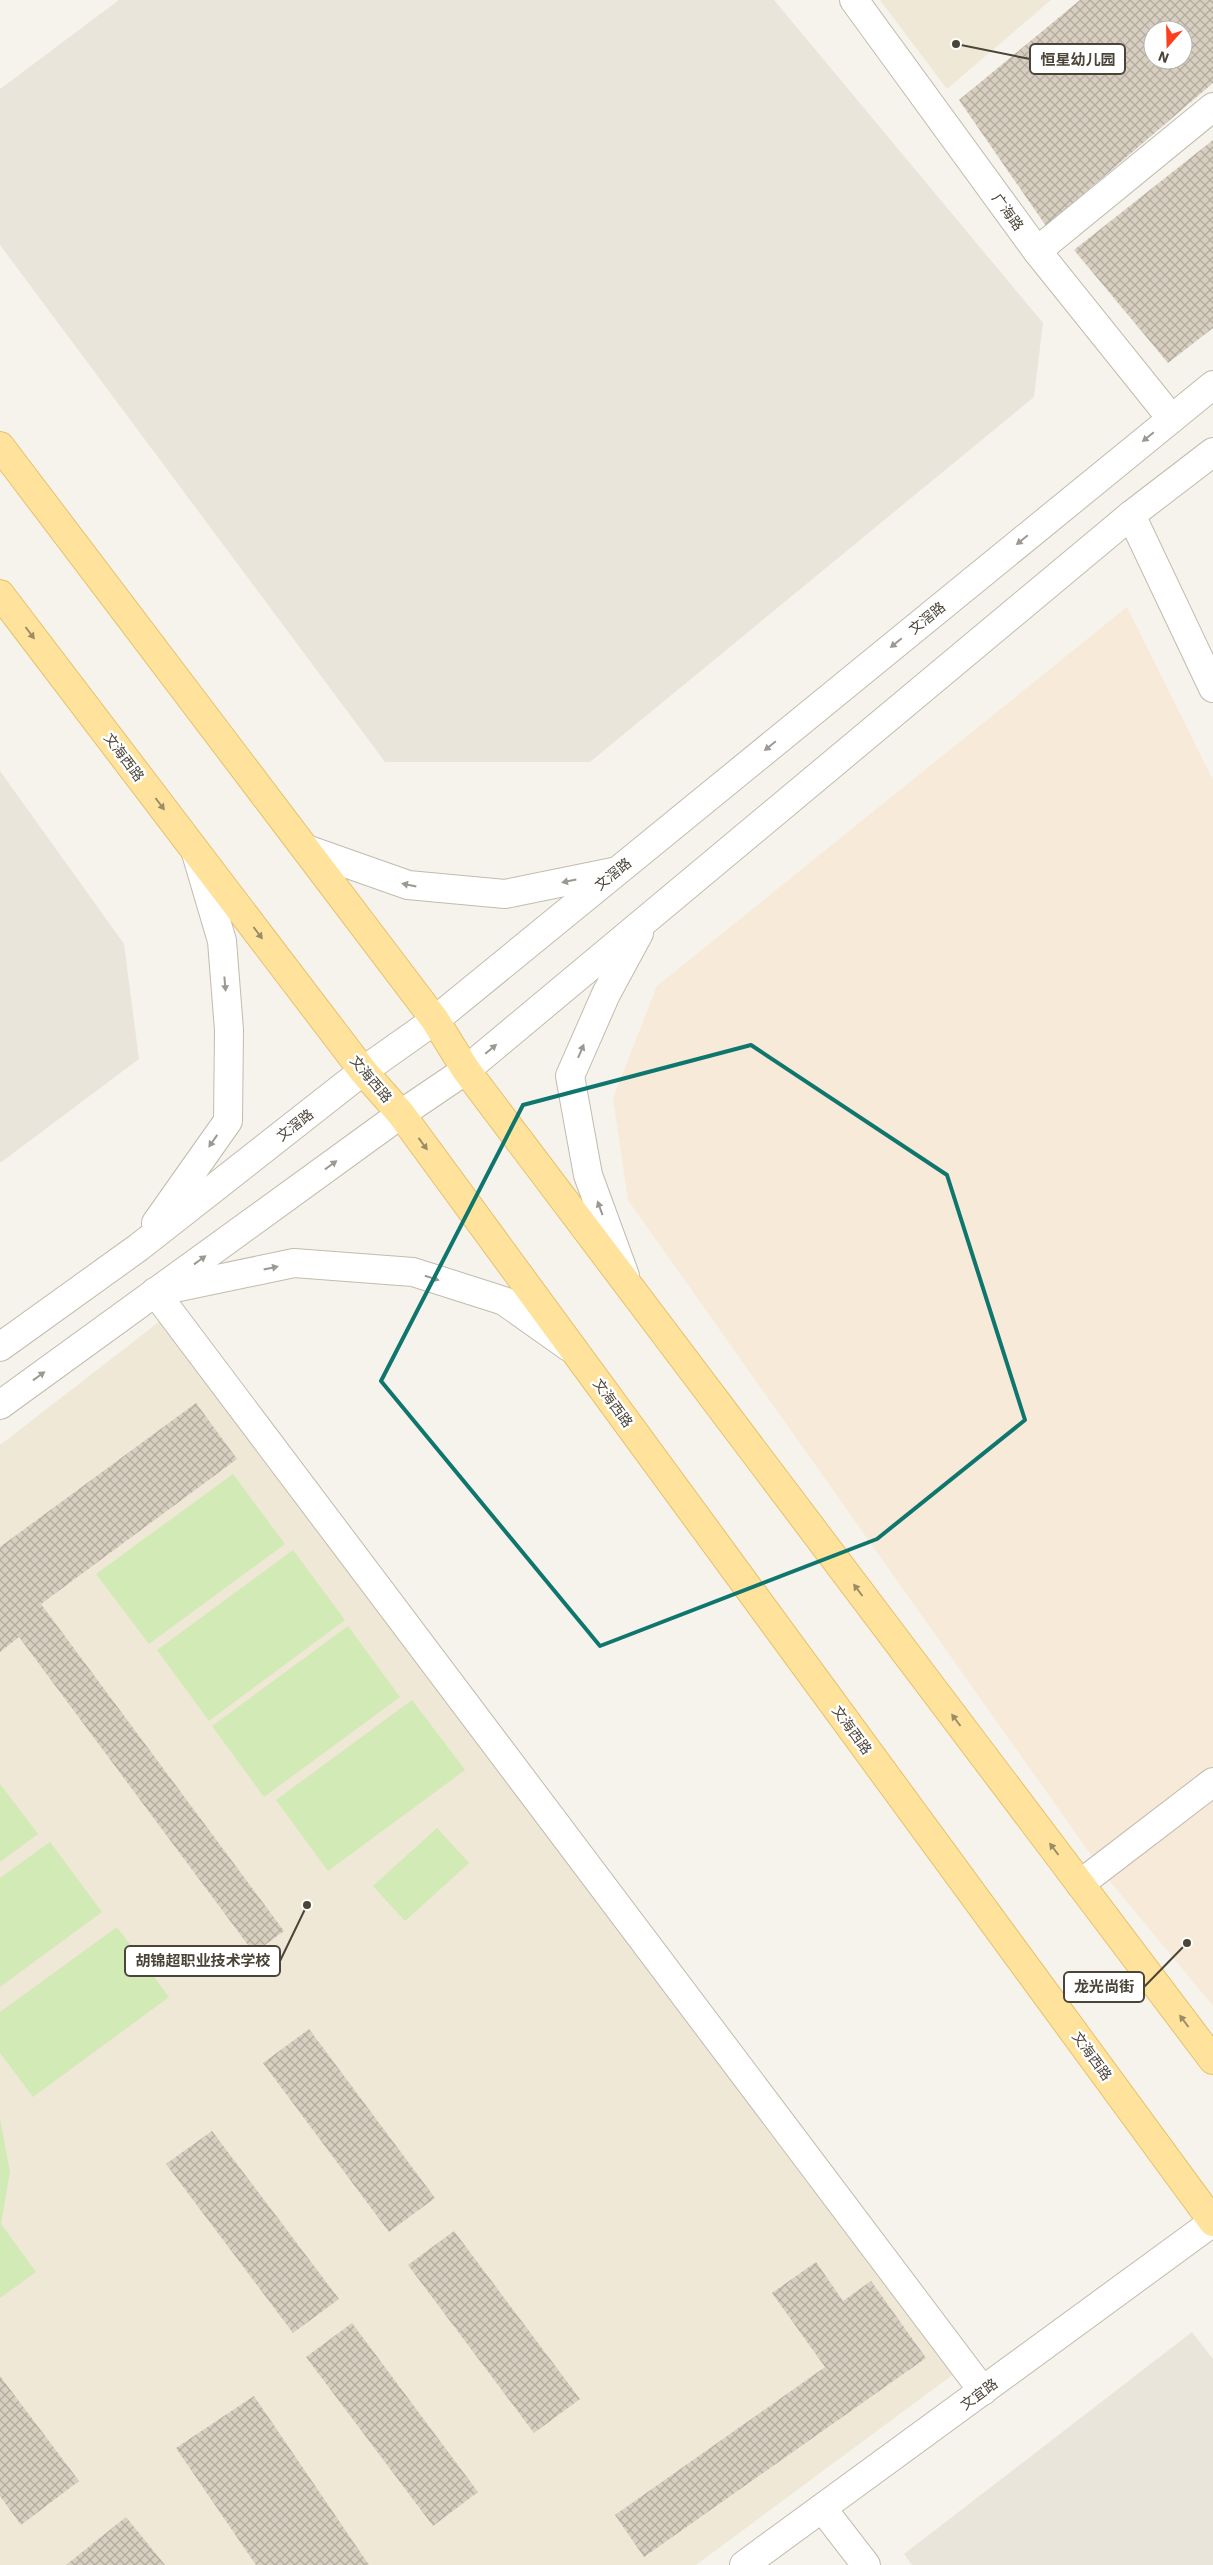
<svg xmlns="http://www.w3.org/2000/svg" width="1213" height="2565" font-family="'IBM Plex Sans','Noto Sans SC',sans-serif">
  <defs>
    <pattern id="building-cross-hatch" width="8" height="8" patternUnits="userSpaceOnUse" patternTransform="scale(1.25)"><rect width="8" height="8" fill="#d8cfc1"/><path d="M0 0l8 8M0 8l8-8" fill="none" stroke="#b1aa9e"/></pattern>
  </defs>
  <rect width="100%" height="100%" fill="#f6f3ec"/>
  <g fill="#eae5da">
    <polygon points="119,0 774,0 1043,323 1034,397 590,762 385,762 0,245 0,89"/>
    <polygon points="0,771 124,944 139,1059 0,1163"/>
    <polygon points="1192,2332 1213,2359 1213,2565 912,2565 904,2554"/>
  </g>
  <polygon fill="#f7ead8" points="1127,607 1213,780 1213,2006 1108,1879 628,1200 613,1098 657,986"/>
  <g fill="#efe8d6">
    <polygon points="880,0 1051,0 947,89"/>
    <polygon points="164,1318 966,2365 696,2565 0,2565 0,1445"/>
  </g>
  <g fill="#d2eab5">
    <polygon points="233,1474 285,1544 149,1644 96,1574"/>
    <polygon points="293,1550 345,1620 209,1721 157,1650"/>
    <polygon points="348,1626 400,1697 264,1797 212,1726"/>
    <polygon points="412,1700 465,1770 328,1871 276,1800"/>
    <polygon points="0,1784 38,1834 0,1862"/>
    <polygon points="437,1828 469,1863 405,1921 373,1886"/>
    <polygon points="50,1842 102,1912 0,1987 0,1878"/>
    <polygon points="117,1927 169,1997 33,2097 0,2053 0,2012"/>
    <polygon points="0,2119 10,2172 1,2224 36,2272 0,2298"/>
  </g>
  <g fill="url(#building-cross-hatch)" fill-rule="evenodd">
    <path d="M1080,0H1213V83L1046,226L959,100ZM1153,30H1183V60H1153Z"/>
    <polygon points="1213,140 1213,328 1168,363 1074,250"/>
    <polygon points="196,1403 237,1459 41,1604 284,1931 254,1953 19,1637 0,1652 0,1547"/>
    <polygon points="309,2029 435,2198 389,2232 263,2063"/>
    <polygon points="212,2131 339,2299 293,2333 166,2164"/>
    <polygon points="454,2231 580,2399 534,2433 408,2265"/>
    <polygon points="816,2262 843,2301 871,2281 926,2358 644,2557 615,2515 825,2367 772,2293"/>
    <polygon points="352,2323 478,2492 433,2526 306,2357"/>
    <polygon points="0,2376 79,2481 21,2525 0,2496"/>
    <polygon points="254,2396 369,2565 256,2565 176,2448"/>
    <polygon points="126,2517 165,2565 66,2565"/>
  </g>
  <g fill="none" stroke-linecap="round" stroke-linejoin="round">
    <defs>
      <g id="minor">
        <polyline points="854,0 1037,251 1171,418"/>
        <polyline points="1037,251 1213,107"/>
        <polyline points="1131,515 1213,688"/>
        <polyline points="306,849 408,885 505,894 613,872"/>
        <polyline points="156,1223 228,1121 229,1030 222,941 196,853"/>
        <polyline points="625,1276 588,1175 570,1076 606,994 639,933"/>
        <polyline points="0,1347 139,1247 363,1071 435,1020 1213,385"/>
        <polyline points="569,1347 504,1301 413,1272 294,1263 155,1292 983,2391"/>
        <polyline points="0,1405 401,1114 466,1070 1131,515 1213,452"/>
        <polyline points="1080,1884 1213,1782"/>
        <polyline points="822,2508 866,2565"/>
        <polyline points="744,2565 1213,2222"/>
      </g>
      <g id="major">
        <polyline points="0,446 435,1020 466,1070 1213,2060"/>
        <polyline points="0,594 363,1071 401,1114 1213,2222"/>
      </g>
    </defs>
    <use href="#minor" stroke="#c2bbae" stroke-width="30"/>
    <use href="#major" stroke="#e6c16a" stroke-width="30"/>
    <use href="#minor" stroke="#fff" stroke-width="28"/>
    <use href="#major" stroke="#ffe39c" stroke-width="28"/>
  </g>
  <defs><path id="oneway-solid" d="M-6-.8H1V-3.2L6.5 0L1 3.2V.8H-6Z" transform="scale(1.25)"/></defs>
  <g fill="#9c9892">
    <use href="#oneway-solid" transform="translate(1148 437) rotate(141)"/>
    <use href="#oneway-solid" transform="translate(1022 540) rotate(141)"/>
    <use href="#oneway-solid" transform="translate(896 643) rotate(141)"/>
    <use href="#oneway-solid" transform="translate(770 746) rotate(141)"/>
    <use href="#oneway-solid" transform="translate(569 881) rotate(168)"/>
    <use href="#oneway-solid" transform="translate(409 885) rotate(-168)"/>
    <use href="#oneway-solid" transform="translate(225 984) rotate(85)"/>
    <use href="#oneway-solid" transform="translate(491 1049) rotate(-40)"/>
    <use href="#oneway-solid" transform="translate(581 1051) rotate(-67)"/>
    <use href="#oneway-solid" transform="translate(213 1141) rotate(125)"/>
    <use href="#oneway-solid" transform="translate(331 1165) rotate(-36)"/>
    <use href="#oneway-solid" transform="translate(600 1208) rotate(-110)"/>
    <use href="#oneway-solid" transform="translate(200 1260) rotate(-36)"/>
    <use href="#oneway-solid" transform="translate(271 1268) rotate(-12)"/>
    <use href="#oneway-solid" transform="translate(432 1278) rotate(17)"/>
    <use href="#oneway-solid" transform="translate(39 1376) rotate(-36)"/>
  </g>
  <g fill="#9c8c66">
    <use href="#oneway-solid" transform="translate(30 633) rotate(53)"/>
    <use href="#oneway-solid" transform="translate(160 804) rotate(53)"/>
    <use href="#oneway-solid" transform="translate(258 933) rotate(53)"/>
    <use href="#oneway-solid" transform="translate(423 1144) rotate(54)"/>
    <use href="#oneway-solid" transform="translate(858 1590) rotate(-127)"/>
    <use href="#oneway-solid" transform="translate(956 1720) rotate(-127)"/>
    <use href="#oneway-solid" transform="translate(1054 1849) rotate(-127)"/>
    <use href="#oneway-solid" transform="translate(1184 2021) rotate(-127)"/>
  </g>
  <path fill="none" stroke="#0f766e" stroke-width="4" stroke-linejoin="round" d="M751,1045L947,1175L1025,1420L877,1539L600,1646L381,1381L523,1105Z"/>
  <g text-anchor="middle" stroke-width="5" stroke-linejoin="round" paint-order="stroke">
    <g font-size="14" fill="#4b4439" stroke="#fff">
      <text transform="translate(1008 212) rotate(54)" y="5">广海路</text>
      <text transform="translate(927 618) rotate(-39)" y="5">文滘路</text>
      <text transform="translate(124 757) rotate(53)" y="5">文海西路</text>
      <text transform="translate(613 874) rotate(-39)" y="5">文滘路</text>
      <text transform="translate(371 1079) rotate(50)" y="5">文海西路</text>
      <text transform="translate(295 1125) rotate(-38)" y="5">文滘路</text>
      <text transform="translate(613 1403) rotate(54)" y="5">文海西路</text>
      <text transform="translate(852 1730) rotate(54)" y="5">文海西路</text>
      <text transform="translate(1092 2056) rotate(54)" y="5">文海西路</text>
      <text transform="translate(979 2394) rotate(-36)" y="5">文宜路</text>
    </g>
  </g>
  <path fill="none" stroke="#4b4439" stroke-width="2" d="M956 44L1030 59M307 1905L280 1961M1187 1943L1144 1987"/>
  <g fill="#4b4439" stroke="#fff" stroke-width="2">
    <circle cx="956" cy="44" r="5"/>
    <circle cx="307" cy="1905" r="5"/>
    <circle cx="1187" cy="1943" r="5"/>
  </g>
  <g fill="#fff" stroke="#4b4439" stroke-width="2">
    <rect x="1030" y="44" width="95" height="30" rx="5"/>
    <rect x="125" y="1946" width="155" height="30" rx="5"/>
    <rect x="1064" y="1972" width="80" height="30" rx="5"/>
  </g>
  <g font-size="15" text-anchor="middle" font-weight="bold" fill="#4b4439">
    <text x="1078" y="65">恒星幼儿园</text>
    <text x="203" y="1966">胡锦超职业技术学校</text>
    <text x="1104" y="1992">龙光尚街</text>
  </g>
  <g transform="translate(1168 45) rotate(200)"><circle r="24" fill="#ffffff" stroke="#b7b4b0"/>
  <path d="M0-4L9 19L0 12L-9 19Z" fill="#fc3f1d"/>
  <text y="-8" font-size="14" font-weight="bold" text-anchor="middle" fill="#4b4439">N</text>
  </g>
</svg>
